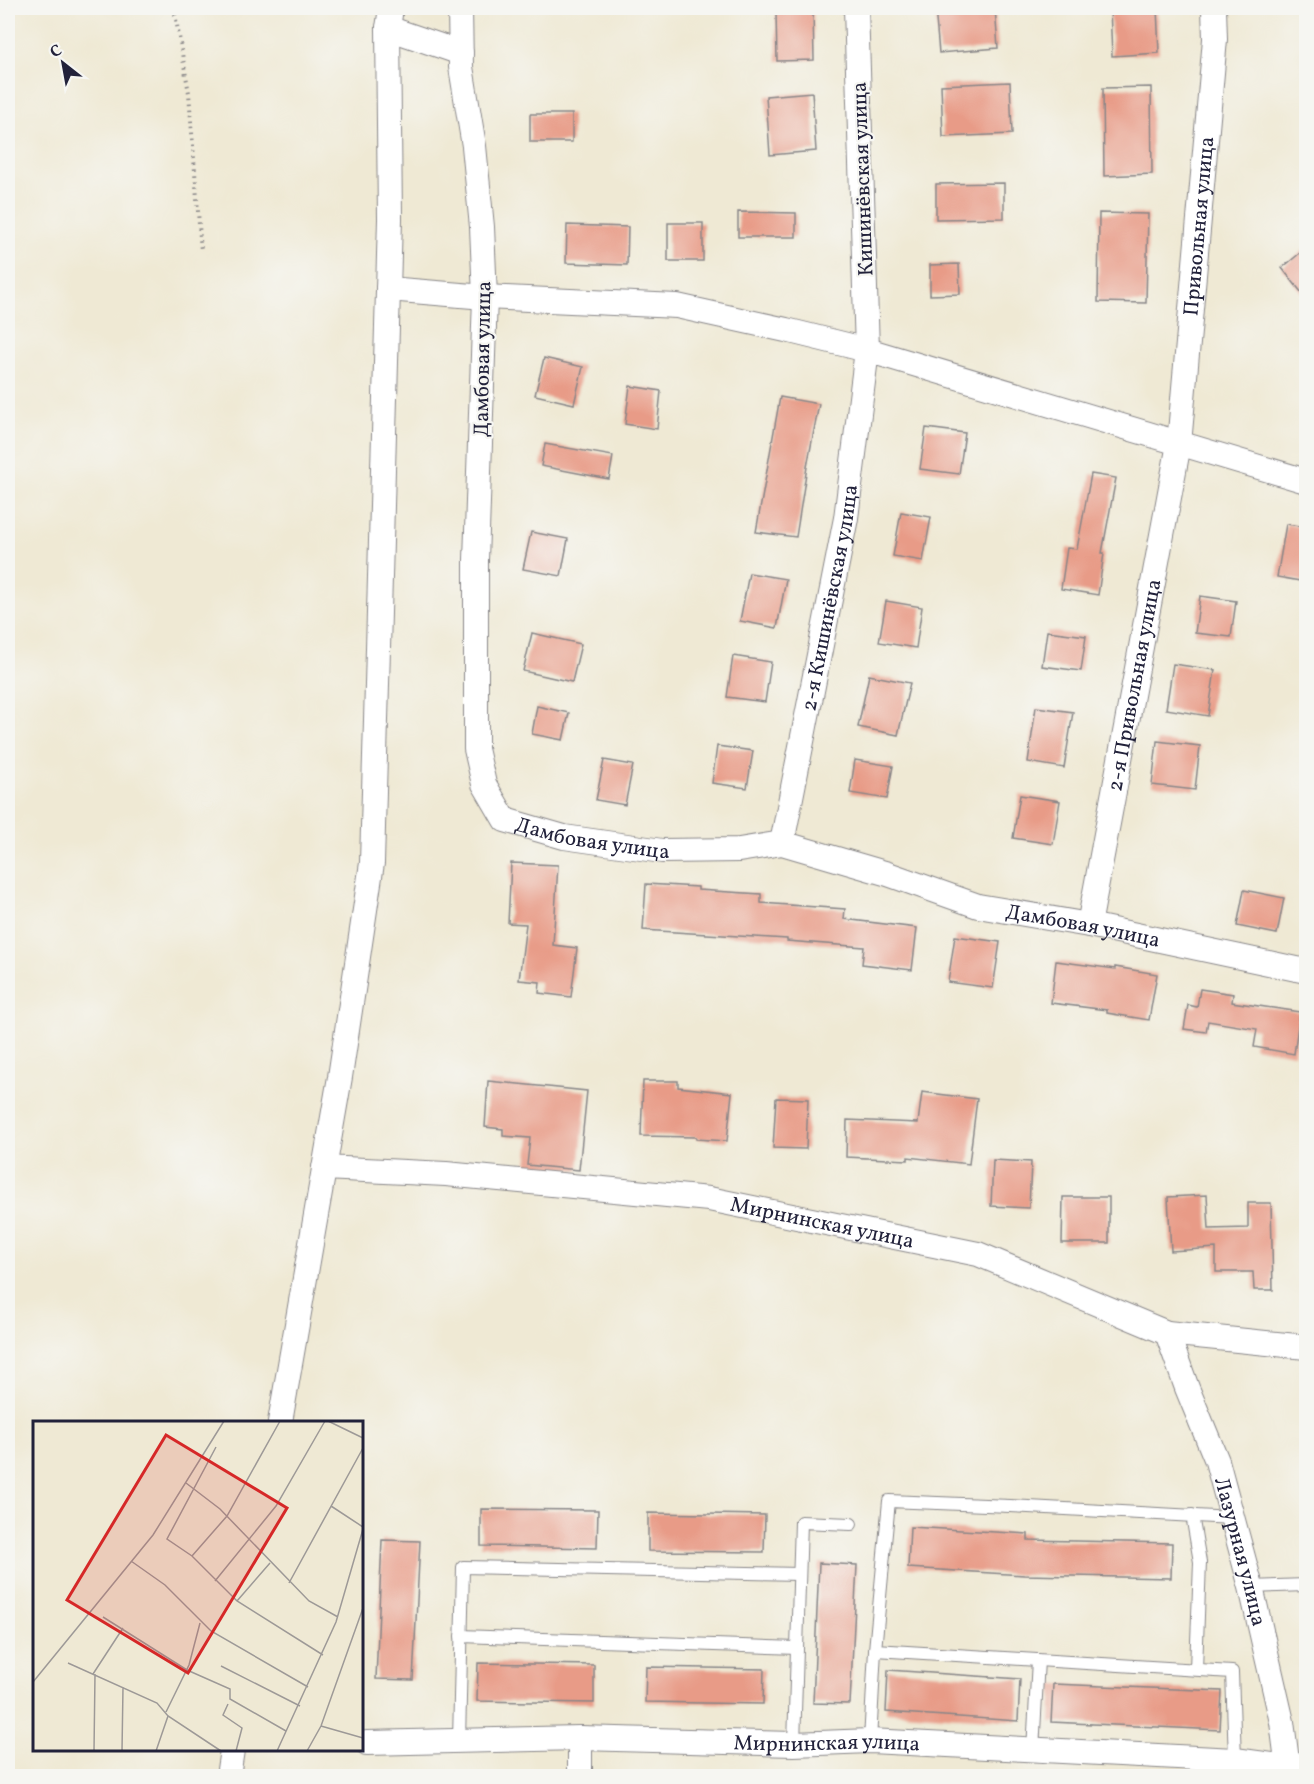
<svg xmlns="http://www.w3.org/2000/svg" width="1314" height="1784" font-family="Vollkorn,serif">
  <rect width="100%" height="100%" fill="#f6f6f2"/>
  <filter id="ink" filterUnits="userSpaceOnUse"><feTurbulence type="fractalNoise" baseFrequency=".0167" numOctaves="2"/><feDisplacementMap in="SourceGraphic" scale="12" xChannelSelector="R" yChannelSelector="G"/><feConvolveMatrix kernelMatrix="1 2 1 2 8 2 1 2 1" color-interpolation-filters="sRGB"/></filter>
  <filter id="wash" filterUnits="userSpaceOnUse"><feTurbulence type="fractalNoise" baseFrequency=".008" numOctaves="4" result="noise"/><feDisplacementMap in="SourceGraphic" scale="24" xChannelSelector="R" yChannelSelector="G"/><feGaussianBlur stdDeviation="1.35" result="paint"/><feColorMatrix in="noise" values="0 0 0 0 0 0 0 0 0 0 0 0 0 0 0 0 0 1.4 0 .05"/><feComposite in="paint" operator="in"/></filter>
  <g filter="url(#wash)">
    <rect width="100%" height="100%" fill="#efe9d4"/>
    <g id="blocks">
      <g fill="#e89b87">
        <polygon points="935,8 995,8 998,48 939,53"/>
        <polygon points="1110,8 1157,8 1159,53 1112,56"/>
        <polygon points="813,11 814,60 777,61 776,12"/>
        <polygon points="1010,82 1012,134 943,137 941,85"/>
        <polygon points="1151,87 1152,174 1104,176 1103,88"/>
        <polygon points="812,92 816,151 770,155 766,96"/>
        <rect x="530" y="114" width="42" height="28"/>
        <polygon points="1004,183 1004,218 936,219 936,184"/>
        <polygon points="738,212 796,213 796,237 738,237"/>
        <polygon points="1099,213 1148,214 1146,303 1098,302"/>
        <rect x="668" y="223" width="35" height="38"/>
        <polygon points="567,225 628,227 627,265 566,263"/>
        <polygon points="1306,248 1306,298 1282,268"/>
        <polygon points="959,264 960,294 930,295 930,265"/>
        <polygon points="544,358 583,367 574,404 535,395"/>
        <polygon points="630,386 661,391 657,429 625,424"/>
        <polygon points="780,397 819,404 807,467 796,537 756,532"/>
        <polygon points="926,428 965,433 959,474 920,469"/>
        <polygon points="545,444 613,456 609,479 541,466"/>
        <polygon points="1091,474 1116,478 1102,553 1104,553 1098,595 1061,589 1067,548 1077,549"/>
        <polygon points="901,512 931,517 923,561 893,556"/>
        <polygon points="1286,524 1306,527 1306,582 1277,577"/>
        <polygon points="531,532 568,539 561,576 523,569"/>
        <polygon points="749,573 786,579 777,628 740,621"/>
        <polygon points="1200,596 1236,601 1231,637 1195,633"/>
        <polygon points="886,601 922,607 916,648 879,642"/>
        <polygon points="1047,631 1086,636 1081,671 1042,666"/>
        <polygon points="532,633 581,644 572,682 523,671"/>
        <polygon points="733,656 771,662 765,702 727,697"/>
        <polygon points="1173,664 1215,670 1208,716 1166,709"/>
        <polygon points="869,675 910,683 898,735 858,727"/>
        <polygon points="537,706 569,713 563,740 532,734"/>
        <polygon points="1036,707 1073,712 1064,768 1028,762"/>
        <polygon points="1157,741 1200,746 1195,790 1152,785"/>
        <polygon points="717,746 753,751 747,788 712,783"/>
        <polygon points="604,760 633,765 625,805 596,800"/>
        <polygon points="855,760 893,766 887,799 850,793"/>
        <polygon points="1020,795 1060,801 1053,844 1013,838"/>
        <polygon points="511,863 558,865 553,945 577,948 571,997 539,993 540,982 519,980 526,924 508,923"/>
        <polygon points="646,884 698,887 698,890 761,894 761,903 845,909 844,919 917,928 912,970 862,964 864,947 787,941 787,939 643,930"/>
        <polygon points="1244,890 1284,898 1277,934 1237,926"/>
        <polygon points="955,936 1000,942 993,988 948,982"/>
        <polygon points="1056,961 1115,969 1115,967 1157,974 1149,1020 1107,1013 1107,1010 1051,1003"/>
        <polygon points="1200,989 1233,994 1232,1002 1300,1012 1294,1054 1254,1047 1257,1029 1208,1021 1206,1032 1184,1029 1188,1005 1197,1007"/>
        <polygon points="488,1081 587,1091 579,1170 527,1165 530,1138 503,1136 503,1129 485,1127"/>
        <polygon points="643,1081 678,1081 678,1087 732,1093 727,1141 696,1139 696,1137 641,1136"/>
        <polygon points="922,1092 977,1099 969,1164 908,1157 908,1160 846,1157 847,1120 918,1123"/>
        <polygon points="776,1098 808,1099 806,1149 773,1148"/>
        <polygon points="993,1160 1031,1162 1029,1208 991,1206"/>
        <polygon points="1207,1195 1209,1229 1248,1228 1248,1203 1271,1203 1273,1290 1254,1290 1253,1272 1216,1272 1216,1248 1171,1251 1168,1197"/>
        <polygon points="1063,1197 1109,1197 1109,1243 1062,1243"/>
        <polygon points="481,1509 598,1510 597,1548 481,1546"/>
        <polygon points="648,1513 765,1515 764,1552 648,1551"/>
        <polygon points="910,1527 1028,1534 1028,1540 1172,1543 1171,1578 1024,1575 908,1568"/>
        <polygon points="382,1540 420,1541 413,1680 376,1679"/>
        <polygon points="819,1563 857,1565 850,1704 813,1703"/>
        <polygon points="478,1663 594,1665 594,1703 477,1701"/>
        <polygon points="646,1667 764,1669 763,1704 645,1702"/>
        <polygon points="888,1670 1020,1679 1018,1721 886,1712"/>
        <polygon points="1053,1684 1222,1691 1220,1730 1051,1722"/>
      </g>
    </g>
  </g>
  <g filter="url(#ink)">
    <use href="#blocks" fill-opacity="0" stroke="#888688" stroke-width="1.5"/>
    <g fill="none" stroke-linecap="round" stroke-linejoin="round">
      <defs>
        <g id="lane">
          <polyline points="1192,1515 1200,1562 1196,1669"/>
          <polyline points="1251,1587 1306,1585"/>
          <polyline points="461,1636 797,1648"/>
          <polyline points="875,1650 1232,1672 1235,1760"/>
          <polyline points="459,1741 463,1567 799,1574"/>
          <polyline points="870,1741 875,1650 889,1501 1010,1506 1232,1518"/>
          <polyline points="794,1744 801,1522 851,1524"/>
          <polyline points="1033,1750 1038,1660"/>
        </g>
        <g id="street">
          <path id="s1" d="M460,8L461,67L474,146L482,227L485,297L476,560V749L484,784L505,820L564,837L662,851L739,850L782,843L888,874L978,906L1089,925L1306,971"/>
          <polyline points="388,28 461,53"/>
          <polyline points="388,289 485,297 677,306 786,330 867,350 1306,481"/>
          <path id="s2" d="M782,843L846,518L867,350L856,8"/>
          <path id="s3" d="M1089,925L1179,444L1215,39L1214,8"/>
          <path id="s4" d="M324,1168L446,1174L709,1199L978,1254L1167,1333L1306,1347"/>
          <path id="s5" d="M1167,1333L1187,1388L1217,1461L1251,1587L1282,1722L1289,1776"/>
          <polyline points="280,1422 340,1077 372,863 390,219 388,28 391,8"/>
          <polyline points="580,1738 580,1776"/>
          <path id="s6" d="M367,1743L580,1738L794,1744L870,1741L1235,1760L1288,1767L1306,1764"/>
          <polyline points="228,1776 232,1750"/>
        </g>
      </defs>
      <use href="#lane" stroke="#888688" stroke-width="14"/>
      <use href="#street" stroke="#888688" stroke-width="26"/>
      <polyline stroke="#888688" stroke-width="4" stroke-dasharray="1.5 4.5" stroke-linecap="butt" points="174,8 189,93 201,251"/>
      <use href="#lane" stroke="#fff" stroke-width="12"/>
      <use href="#street" stroke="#fff" stroke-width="24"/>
    </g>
  </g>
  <g text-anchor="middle" stroke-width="4.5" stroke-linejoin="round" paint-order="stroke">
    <g font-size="21" fill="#22223b" stroke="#f6f6f2">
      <text transform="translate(862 179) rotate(-92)" y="7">Кишинёвская улица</text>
      <text dy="7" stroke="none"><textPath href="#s3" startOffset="708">Привольная улица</textPath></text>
      <text transform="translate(482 359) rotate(-89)" y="7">Дамбовая улица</text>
      <text dy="7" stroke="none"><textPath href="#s2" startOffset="250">2-я Кишинёвская улица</textPath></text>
      <text dy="7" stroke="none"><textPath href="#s3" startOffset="244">2-я Привольная улица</textPath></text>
      <text dy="7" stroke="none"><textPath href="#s1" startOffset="910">Дамбовая улица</textPath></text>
      <text dy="7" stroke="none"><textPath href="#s1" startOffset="1414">Дамбовая улица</textPath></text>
      <text dy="7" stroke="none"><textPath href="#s4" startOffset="502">Мирнинская улица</textPath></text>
      <text dy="7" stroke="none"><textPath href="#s5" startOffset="231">Лазурная улица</textPath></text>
      <text dy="7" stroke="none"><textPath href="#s6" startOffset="460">Мирнинская улица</textPath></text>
    </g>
  </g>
  <g transform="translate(33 1421)">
    <rect width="330" height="330" fill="#efe9d4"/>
    <path fill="none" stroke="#9d9997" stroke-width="1.5" d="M295,0L330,17M183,26L134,118L159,135L204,180L290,234M153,62L187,88L276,180L305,196M298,85L330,106M159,135L194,95L247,0M98,140L132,164L178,210L275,266M182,160L243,85L292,0M256,162L330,27M204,180L237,142M70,196L154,249L197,268V278L253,310M35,242L124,282L135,295L188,330M188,245L267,285M60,253L90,207M0,261L120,114L191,0M195,283L190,294L209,307L203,330M133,291L156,244L167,202M288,305L330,317M61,330L62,253M89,330L90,266M123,330L135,295M244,330L303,201L330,108M274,330L288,305L330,187"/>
    <path fill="#d62828" fill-opacity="0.15" stroke="#d62828" stroke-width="3" d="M133,14L254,87L155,252L34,179Z"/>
    <rect width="330" height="330" fill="none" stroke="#22223b" stroke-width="3"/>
  </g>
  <rect width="1314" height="1784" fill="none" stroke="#f6f6f2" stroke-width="30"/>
  <g transform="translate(63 63) rotate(329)" stroke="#f6f6f2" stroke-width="4.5" paint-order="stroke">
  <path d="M0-4.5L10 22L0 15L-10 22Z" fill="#22223b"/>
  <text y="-9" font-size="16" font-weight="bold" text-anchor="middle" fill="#22223b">С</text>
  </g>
</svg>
